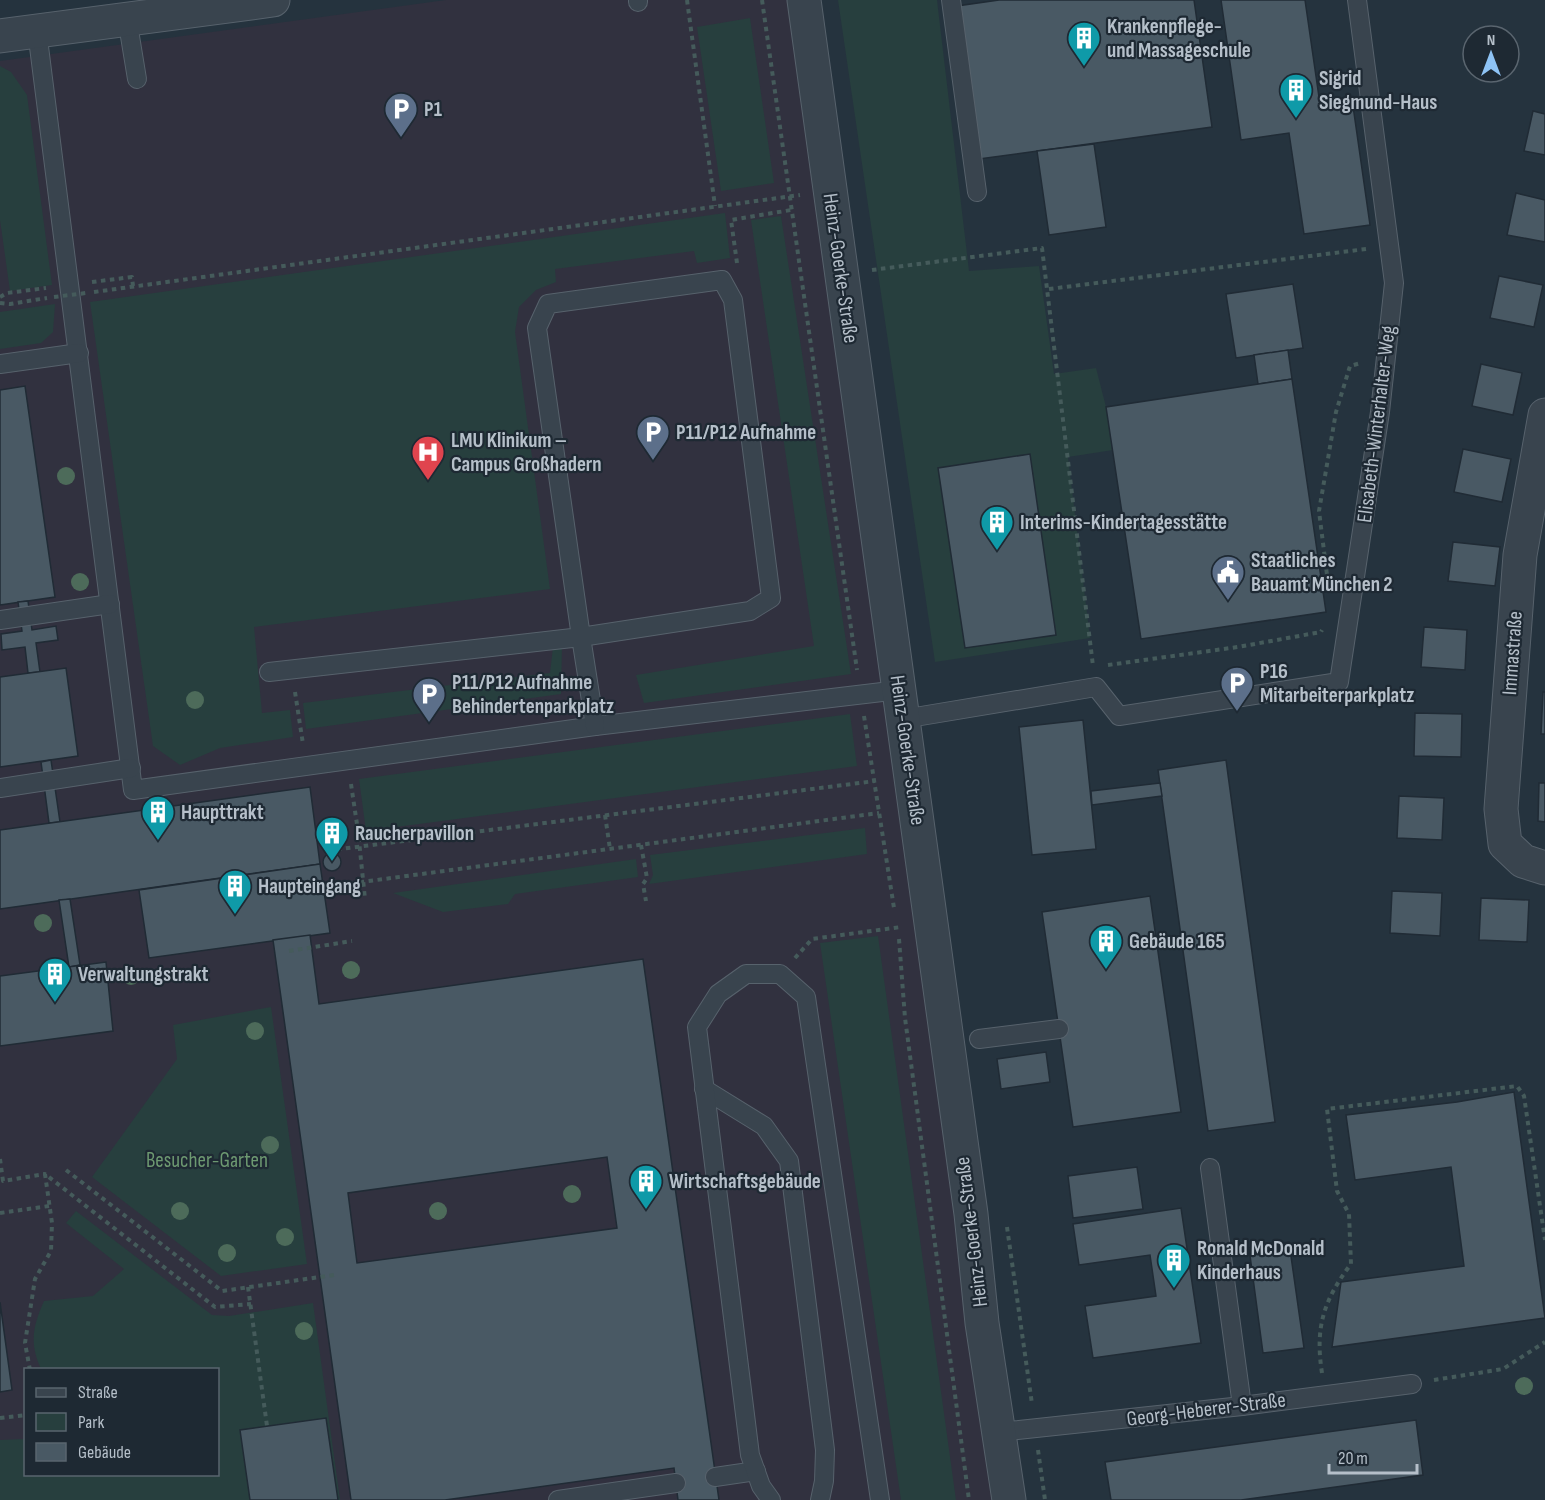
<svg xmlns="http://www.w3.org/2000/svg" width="1545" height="1500" font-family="'Sofia Sans Condensed',sans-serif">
  <rect width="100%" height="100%" fill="#25333e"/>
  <path fill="#31313f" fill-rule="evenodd" d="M446,0H787L917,900L996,1500H0V61ZM26,1370H218V1474H26Z"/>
  <g fill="#273f3e">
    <polygon points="838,0 937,0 969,271 1039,266 1054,374 1096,368 1106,407 1113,450 1068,457 1090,638 935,662"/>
    <polygon points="750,18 774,183 721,191 697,27"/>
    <polygon points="0,66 11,72 27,95 52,285 10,291 0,220"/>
    <polygon points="725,213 730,258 697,263 694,251 555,269 556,282 536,290 519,307 515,332 550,589 254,627 262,713 290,710 293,737 220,748 180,765 153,746 90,302"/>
    <polygon points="781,216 851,674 644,703 636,675 814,646 751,220"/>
    <polygon points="55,304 53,332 41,343 0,349 0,312"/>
    <polygon points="562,646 561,694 306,729 303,703 550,673 553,647"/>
    <polygon points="850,714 857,766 366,831 359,779"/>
    <polygon points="865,828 867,854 649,884 653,875 650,855"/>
    <polygon points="636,859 638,877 515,894 508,904 443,912 393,893"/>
    <polygon points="878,936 956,1500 901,1500 820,943"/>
    <polygon points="271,1007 307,1264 221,1276 92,1177 177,1059 173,1025"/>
    <path d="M76,1211L212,1315L229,1316L313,1303L340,1500H0V1440L25,1439L26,1474H218V1370L41,1369C29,1343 33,1326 44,1301L93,1296L124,1269L66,1223Z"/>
  </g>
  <g fill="#495964" stroke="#202b35" stroke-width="1.5" fill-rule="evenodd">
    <polygon points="999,0 1194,0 1212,127 979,159 957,6"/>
    <polygon points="1221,0 1305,0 1320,104 1352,99 1370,225 1304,234 1289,133 1241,140"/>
    <polygon points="1533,111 1545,114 1545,155 1524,151"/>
    <polygon points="1094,144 1106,227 1049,235 1037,151"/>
    <polygon points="1516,193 1545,200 1545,242 1507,235"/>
    <polygon points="1499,276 1543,285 1534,327 1490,318"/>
    <polygon points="1293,284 1303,348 1236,358 1226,294"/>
    <polygon points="1288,350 1292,379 1258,384 1254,355"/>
    <polygon points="1481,364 1522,373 1513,415 1472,406"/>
    <polygon points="1292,379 1326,612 1141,639 1106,407"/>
    <polygon points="25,386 55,597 0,605 0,390"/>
    <polygon points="1463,449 1511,459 1502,502 1454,492"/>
    <polygon points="1030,454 1056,635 965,648 938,468"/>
    <polygon points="1453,542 1500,547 1495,586 1448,581"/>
    <polygon points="28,601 32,630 56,626 58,640 36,643 40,672 28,673 25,647 2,650 1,634 22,631 18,602"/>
    <polygon points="1424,627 1467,630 1465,670 1421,667"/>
    <polygon points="66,668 78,756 0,767 0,677"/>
    <polygon points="1543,692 1545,692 1545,734 1541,734"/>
    <polygon points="1415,713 1462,714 1461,757 1414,756"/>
    <polygon points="1083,720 1096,849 1032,855 1019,727"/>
    <polygon points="51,760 60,822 49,823 41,762"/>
    <polygon points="1226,760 1275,1122 1208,1131 1158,770"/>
    <polygon points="1160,783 1162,796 1092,805 1091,791"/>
    <polygon points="1539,783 1545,783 1545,822 1538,821"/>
    <polygon points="310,787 320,864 0,909 0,830"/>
    <polygon points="1399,796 1444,798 1442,840 1397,838"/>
    <circle cx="332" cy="862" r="9"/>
    <polygon points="320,864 330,933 149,958 139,890"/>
    <polygon points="1392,891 1442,893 1440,936 1390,933"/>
    <polygon points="1150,896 1181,1112 1073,1127 1042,912"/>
    <polygon points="1481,898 1529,900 1527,942 1479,940"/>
    <polygon points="70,899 80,965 69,967 59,900"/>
    <path d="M310,935L319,1004L643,959L719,1500H678L674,1468L445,1500H351L273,940ZM607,1157L617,1228L357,1263L348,1193Z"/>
    <polygon points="106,962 113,1031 0,1046 0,976"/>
    <polygon points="1046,1052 1050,1082 1001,1089 997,1059"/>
    <polygon points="1514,1092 1545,1318 1332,1347 1341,1282 1464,1266 1451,1167 1355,1180 1346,1115 1457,1102"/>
    <polygon points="1137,1167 1143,1209 1073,1218 1068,1176"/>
    <polygon points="1181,1208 1201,1343 1093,1358 1085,1306 1156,1296 1150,1255 1079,1265 1073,1224"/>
    <polygon points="1289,1242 1304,1348 1263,1353 1249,1248"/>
    <polygon points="0,1302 12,1390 0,1392"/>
    <polygon points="326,1418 338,1500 250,1500 240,1430"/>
    <polygon points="1416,1420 1423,1475 1241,1500 1111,1500 1105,1462"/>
  </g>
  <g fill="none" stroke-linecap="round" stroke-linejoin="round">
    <defs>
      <g id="service">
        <polyline points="638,0 638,2"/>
        <polyline points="951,0 977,192"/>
        <polyline points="127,18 137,79"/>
        <polyline points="37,31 133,790 595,726 899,690"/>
        <polyline points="0,364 79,353"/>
        <polyline points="0,620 110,604"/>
        <polyline points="269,672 581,637 750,611 771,598 733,300 722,280 548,304 537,328 581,637 595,726"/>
        <polyline points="903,719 1096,687 1119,716 1339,682 1380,412 1394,283 1357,0"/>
        <polyline points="0,788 131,768"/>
        <polyline points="979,1039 1059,1029"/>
        <polyline points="704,1089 764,1126 789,1161 825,1450 824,1481 820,1500"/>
        <polyline points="1210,1168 1242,1406"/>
        <polyline points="1000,1432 1242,1406 1412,1384"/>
        <polyline points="715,1477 756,1471"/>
        <polyline points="558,1500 676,1483"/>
        <polyline points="771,1500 761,1486 750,1455 697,1027 718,994 746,974 780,974 806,997 880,1500"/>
      </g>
      <g id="minor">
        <polyline points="804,0 971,1214 982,1323 1009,1500"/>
        <polyline points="0,36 273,0"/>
        <polyline points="1545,415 1520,555 1501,809 1505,844 1523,861 1545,868"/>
      </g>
    </defs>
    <use href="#service" stroke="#57626c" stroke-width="20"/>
    <use href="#minor" stroke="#57626c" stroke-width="35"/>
    <g stroke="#455b5b" stroke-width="4" stroke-dasharray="4.5 4.5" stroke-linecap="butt">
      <polyline points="687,0 715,206"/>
      <polyline points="762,0 857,670"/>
      <polyline points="737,263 731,220 791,210"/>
      <polyline points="872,270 1042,248 1093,666"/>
      <polyline points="92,282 132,277 133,286"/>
      <polyline points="1049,289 1366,249"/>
      <polyline points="94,292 800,195"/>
      <polyline points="0,297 7,293 46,288"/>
      <polyline points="0,303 10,304 47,298"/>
      <polyline points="1328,583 1319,511 1336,412 1350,366 1361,363"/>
      <polyline points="1108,665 1238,647 1321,632 1322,630"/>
      <polyline points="295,692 303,744"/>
      <polyline points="864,716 894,908"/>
      <polyline points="351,784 358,831 365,899"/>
      <polyline points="605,815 610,849"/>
      <polyline points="641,845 647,878 643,884 646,901"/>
      <polyline points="329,847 333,850 875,781"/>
      <polyline points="324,887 879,813"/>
      <polyline points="899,939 905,1018 969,1500"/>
      <polyline points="289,951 352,941"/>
      <polyline points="795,958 812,939 901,927"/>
      <polyline points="0,1159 3,1181 45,1174"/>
      <polyline points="66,1170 222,1291 334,1275"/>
      <polyline points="0,1213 49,1206"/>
      <polyline points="1007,1227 1032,1404"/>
      <polyline points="248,1287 267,1426"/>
      <polyline points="30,1370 25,1343 35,1279 51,1251 52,1223 45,1174 215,1307 251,1304"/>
      <path d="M1322,1373C1315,1328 1323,1301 1351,1264L1349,1214L1337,1191L1327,1109L1517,1086L1524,1096L1545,1240"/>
      <polyline points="1434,1380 1503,1369 1545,1342"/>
      <polyline points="0,1418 26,1415"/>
      <polyline points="1038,1450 1045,1500"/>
    </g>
    <use href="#service" stroke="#39444e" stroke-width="18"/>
    <use href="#minor" stroke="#39444e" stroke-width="33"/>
    <polyline stroke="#455b5b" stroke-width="4" stroke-dasharray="4.5 4.5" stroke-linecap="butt" points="54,297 86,293"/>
  </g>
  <g fill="#4d6b5a">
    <circle cx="66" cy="476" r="9"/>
    <circle cx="80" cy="582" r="9"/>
    <circle cx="195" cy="700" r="9"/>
    <circle cx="43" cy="923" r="9"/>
    <circle cx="351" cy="970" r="9"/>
    <circle cx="131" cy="976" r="9"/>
    <circle cx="255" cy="1031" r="9"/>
    <circle cx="270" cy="1145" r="9"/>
    <circle cx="572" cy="1194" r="9"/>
    <circle cx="180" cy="1211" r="9"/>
    <circle cx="438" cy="1211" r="9"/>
    <circle cx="285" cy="1237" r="9"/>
    <circle cx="227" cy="1253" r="9"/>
    <circle cx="304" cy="1331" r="9"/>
    <circle cx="1524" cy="1386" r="9"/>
  </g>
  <defs>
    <symbol id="building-pin" viewBox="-11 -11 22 30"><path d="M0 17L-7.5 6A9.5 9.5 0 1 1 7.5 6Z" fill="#0f9aa8" stroke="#1e2933"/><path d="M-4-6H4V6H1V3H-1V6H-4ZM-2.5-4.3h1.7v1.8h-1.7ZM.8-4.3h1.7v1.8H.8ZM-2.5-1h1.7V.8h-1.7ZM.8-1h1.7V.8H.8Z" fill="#fff"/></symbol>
    <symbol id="parking-pin" viewBox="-11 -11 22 30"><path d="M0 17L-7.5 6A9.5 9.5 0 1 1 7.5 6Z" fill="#5c6f8a" stroke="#1e2933"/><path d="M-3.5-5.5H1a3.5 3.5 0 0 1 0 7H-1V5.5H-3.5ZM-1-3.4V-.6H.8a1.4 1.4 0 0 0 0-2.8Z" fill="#fff"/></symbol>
    <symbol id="hospital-pin" viewBox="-11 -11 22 30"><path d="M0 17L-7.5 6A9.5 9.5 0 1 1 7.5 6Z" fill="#e0444e" stroke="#1e2933"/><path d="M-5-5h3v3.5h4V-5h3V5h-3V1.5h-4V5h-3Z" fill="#fff"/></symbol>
    <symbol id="civic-pin" viewBox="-11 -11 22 30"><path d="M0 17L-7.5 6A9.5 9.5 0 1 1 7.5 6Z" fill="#5c6f8a" stroke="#1e2933"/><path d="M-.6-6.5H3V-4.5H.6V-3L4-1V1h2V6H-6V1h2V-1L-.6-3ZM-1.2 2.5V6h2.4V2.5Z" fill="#fff"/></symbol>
  </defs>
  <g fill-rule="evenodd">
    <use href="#building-pin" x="1065" y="19" width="38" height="52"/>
    <use href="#building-pin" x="1277" y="71" width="38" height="52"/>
    <use href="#parking-pin" x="382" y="90" width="38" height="52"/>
    <use href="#parking-pin" x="634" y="413" width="38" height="52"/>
    <use href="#hospital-pin" x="409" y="433" width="38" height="52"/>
    <use href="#building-pin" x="978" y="503" width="38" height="52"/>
    <use href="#civic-pin" x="1209" y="553" width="38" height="52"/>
    <use href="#parking-pin" x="1218" y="664" width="38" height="52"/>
    <use href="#parking-pin" x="410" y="675" width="38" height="52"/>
    <use href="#building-pin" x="139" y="793" width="38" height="52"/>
    <use href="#building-pin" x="313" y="814" width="38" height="52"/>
    <use href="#building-pin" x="216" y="867" width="38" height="52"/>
    <use href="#building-pin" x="1087" y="922" width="38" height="52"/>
    <use href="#building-pin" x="36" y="955" width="38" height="52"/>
    <use href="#building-pin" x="627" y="1162" width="38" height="52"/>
    <use href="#building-pin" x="1155" y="1241" width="38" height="52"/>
  </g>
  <g text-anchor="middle" stroke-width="4.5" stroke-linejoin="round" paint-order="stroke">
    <g font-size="21" font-weight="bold" fill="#b5bfc9" stroke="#1e2933" text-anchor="start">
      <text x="1107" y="33">Krankenpflege-<tspan x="1107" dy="24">und Massageschule</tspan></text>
      <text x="1319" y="85">Sigrid<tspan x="1319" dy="24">Siegmund-Haus</tspan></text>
      <text x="424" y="116">P1</text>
      <text x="676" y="439">P11/P12 Aufnahme</text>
      <text x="451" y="447">LMU Klinikum –<tspan x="451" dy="24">Campus Großhadern</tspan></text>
      <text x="1020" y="529">Interims-Kindertagesstätte</text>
      <text x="1251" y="567">Staatliches<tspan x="1251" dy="24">Bauamt München 2</tspan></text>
      <text x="1260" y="678">P16<tspan x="1260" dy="24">Mitarbeiterparkplatz</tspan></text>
      <text x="452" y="689">P11/P12 Aufnahme<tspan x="452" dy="24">Behindertenparkplatz</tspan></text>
      <text x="181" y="819">Haupttrakt</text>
      <text x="355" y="840">Raucherpavillon</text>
      <text x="258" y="893">Haupteingang</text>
      <text x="1129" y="948">Gebäude 165</text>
      <text x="78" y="981">Verwaltungstrakt</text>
      <text x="669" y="1188">Wirtschaftsgebäude</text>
      <text x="1197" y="1255">Ronald McDonald<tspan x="1197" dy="24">Kinderhaus</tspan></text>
    </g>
    <g font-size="21" fill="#b5bfc9" stroke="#1e2933">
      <text transform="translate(841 268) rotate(82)" y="7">Heinz-Goerke-Straße</text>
      <text transform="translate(1376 424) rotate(-83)" y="7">Elisabeth-Winterhalter-Weg</text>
      <text transform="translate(1512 653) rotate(-86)" y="7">Immastraße</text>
      <text transform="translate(908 750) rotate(82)" y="7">Heinz-Goerke-Straße</text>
      <text transform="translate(971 1232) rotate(-97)" y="7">Heinz-Goerke-Straße</text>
      <text transform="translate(1206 1409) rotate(-7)" y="7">Georg-Heberer-Straße</text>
    </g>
    <g font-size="21" fill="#6d9971" stroke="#1e2933">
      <text x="207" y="1167">Besucher-Garten</text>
    </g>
  </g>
  <rect x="24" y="1368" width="195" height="108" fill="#1e2933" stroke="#5a656f" stroke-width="1.5"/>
  <rect x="36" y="1388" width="30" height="9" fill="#39444e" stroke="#5a656f" stroke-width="1.5"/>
  <text x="78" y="1398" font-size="18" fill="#b5bfc9">Straße</text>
  <rect x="36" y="1413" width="30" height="18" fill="#273f3e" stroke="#5a656f" stroke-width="1.5"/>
  <text x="78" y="1428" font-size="18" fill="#b5bfc9">Park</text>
  <rect x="36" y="1443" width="30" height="18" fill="#495964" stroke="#5a656f" stroke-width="1.5"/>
  <text x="78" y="1458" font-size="18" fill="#b5bfc9">Gebäude</text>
  <g transform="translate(1491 54)"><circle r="28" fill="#1e2933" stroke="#5a656f" stroke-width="1.5"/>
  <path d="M0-4.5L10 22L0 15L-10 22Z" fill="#8ec3f5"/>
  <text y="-9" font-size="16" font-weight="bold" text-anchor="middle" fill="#b5bfc9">N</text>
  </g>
  <path d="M1329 1464v9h88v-9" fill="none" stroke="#b5bfc9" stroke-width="3"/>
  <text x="1338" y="1464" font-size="18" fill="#b5bfc9" stroke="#1e2933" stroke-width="4.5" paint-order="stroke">20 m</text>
</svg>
